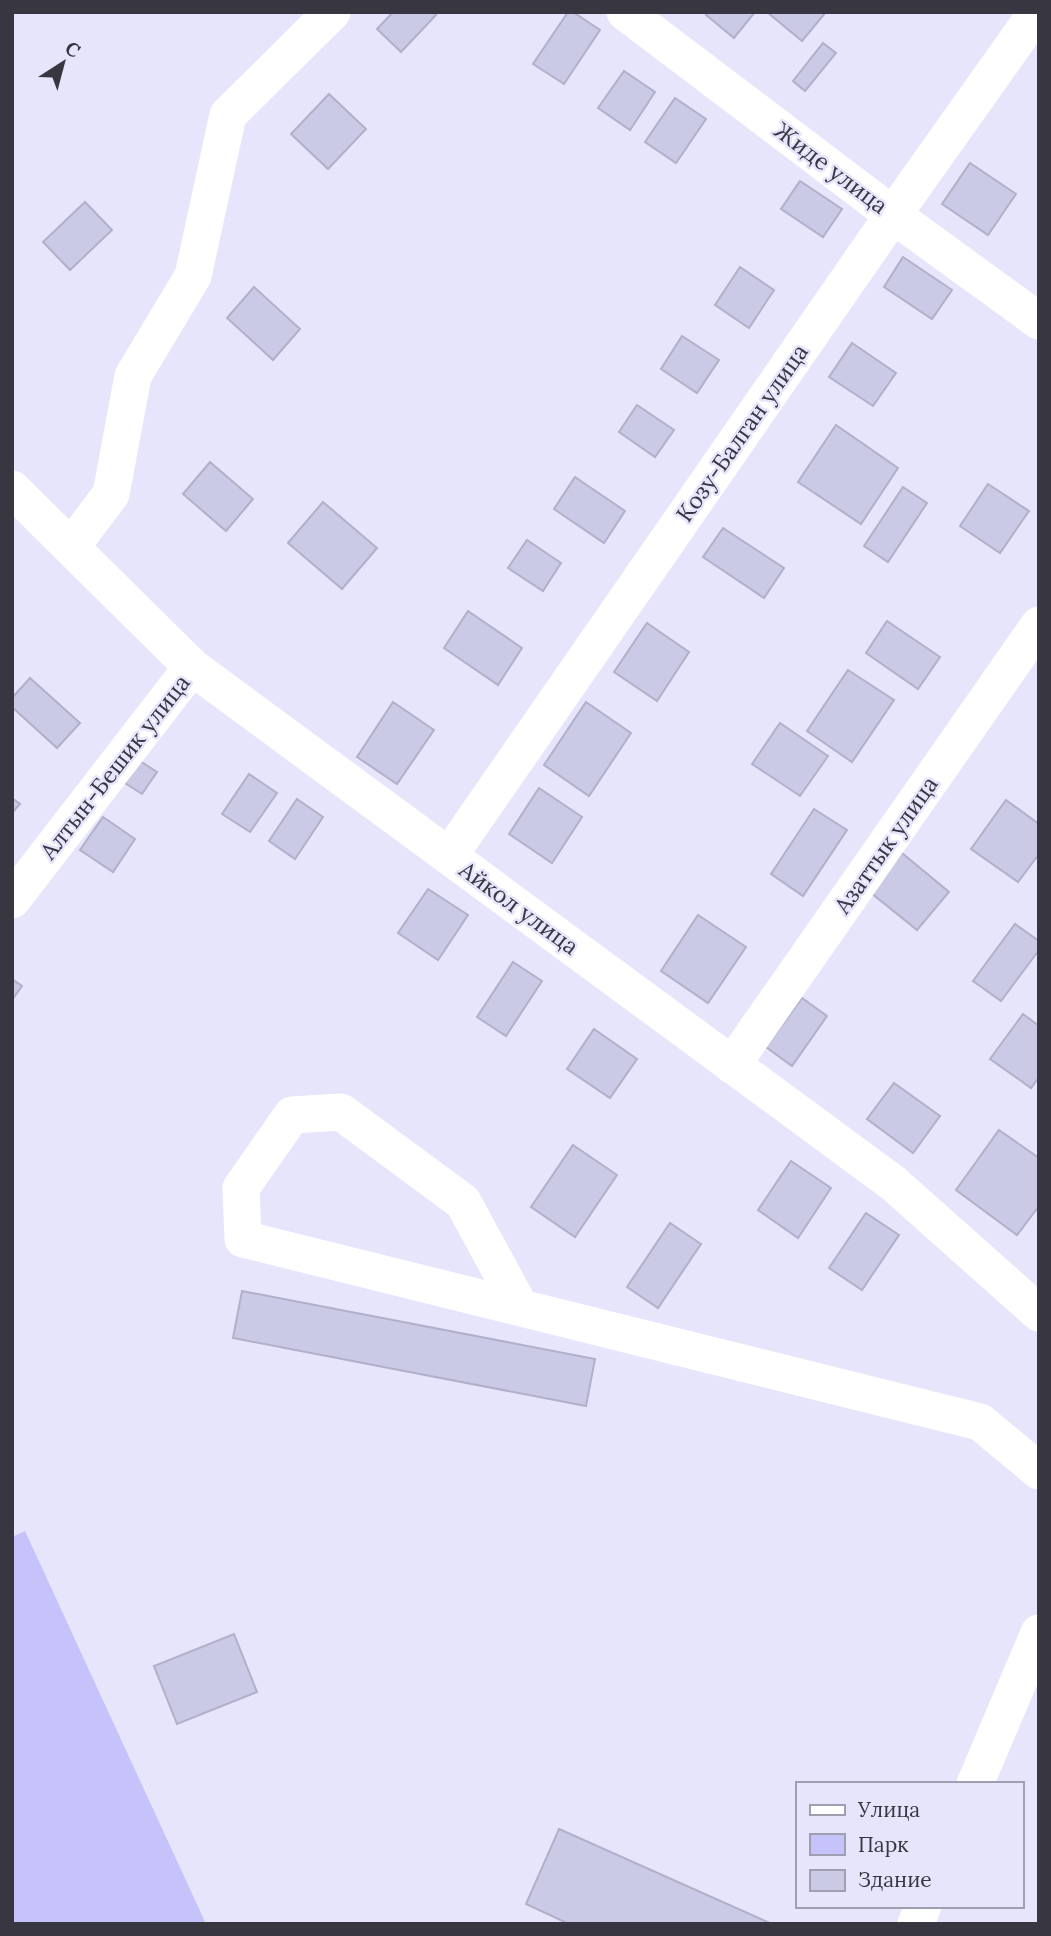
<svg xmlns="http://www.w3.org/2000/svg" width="1051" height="1936" font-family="Lora,serif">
  <rect width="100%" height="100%" fill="#e6e5fc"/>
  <polygon fill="#c6c2fa" points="25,1531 206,1924 12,1924 12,1537"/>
  <g fill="#cbcae6" stroke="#b1b0cb" stroke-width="2">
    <polygon points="393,12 433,12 436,15 401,52 377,29"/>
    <polygon points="568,12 573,12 600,30 564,84 533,64"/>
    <polygon points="709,12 755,12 734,38 706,15"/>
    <polygon points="767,12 826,12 802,41"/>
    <polygon points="823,43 836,53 805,91 793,81"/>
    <polygon points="624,71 655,92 630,130 598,108"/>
    <polygon points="329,94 366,129 328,169 291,134"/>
    <polygon points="675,98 706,119 676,163 645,142"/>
    <polygon points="970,163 1016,194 988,235 942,204"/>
    <polygon points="800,181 842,209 823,237 781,209"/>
    <polygon points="85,202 112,230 70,270 43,242"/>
    <polygon points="903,257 952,290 932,319 884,287"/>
    <polygon points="740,267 774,290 749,328 715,305"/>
    <polygon points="254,287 300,329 273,360 227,318"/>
    <polygon points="682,336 719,360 697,393 661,369"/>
    <polygon points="852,343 896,373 873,406 829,377"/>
    <polygon points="637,405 674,430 655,457 619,432"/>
    <polygon points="836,425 898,468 861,524 798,482"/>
    <polygon points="210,462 253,499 226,531 183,494"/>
    <polygon points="575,477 625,511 604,543 554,509"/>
    <polygon points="988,484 1029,511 1000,553 960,526"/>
    <polygon points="903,487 927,503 888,562 864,546"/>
    <polygon points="323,502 377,548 342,589 288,543"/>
    <polygon points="723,528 784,568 764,598 703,557"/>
    <polygon points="527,540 561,563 543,591 508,568"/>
    <polygon points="468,611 522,648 498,685 444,648"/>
    <polygon points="887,621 940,657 918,689 866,653"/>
    <polygon points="647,623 689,652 657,701 614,672"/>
    <polygon points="848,670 894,700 852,762 807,731"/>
    <polygon points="30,678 80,723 57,748 12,707 12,698"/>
    <polygon points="393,702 434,730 397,784 357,757"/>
    <polygon points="586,702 631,733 589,796 544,765"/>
    <polygon points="780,723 828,756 800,796 752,764"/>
    <polygon points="140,761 157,772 142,794 125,783"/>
    <polygon points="249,774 277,793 250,832 222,814"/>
    <polygon points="539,788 582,817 552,863 509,834"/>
    <polygon points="12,798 20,804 12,813"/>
    <polygon points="297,799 323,817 295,859 269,841"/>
    <polygon points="1006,800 1039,824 1039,854 1018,882 971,849"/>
    <polygon points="814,809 847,830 803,896 771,874"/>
    <polygon points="103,817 135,839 113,872 80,850"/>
    <polygon points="902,853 949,892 917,930 870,892"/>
    <polygon points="428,889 468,915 438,960 398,933"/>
    <polygon points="698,915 746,947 708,1003 661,971"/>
    <polygon points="1015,924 1039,941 1039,950 1001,1001 973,981"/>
    <polygon points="513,962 542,981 506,1036 477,1017"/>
    <polygon points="12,979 22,986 12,1000"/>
    <polygon points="802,998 827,1016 792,1066 766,1047"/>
    <polygon points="1023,1014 1039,1026 1039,1077 1031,1088 990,1059"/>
    <polygon points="594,1029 637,1059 610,1098 567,1069"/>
    <polygon points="894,1083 940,1116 913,1153 867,1119"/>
    <polygon points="999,1130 1039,1158 1039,1206 1017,1235 956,1190"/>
    <polygon points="573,1145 617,1175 575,1237 531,1207"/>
    <polygon points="791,1161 831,1188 798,1238 758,1210"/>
    <polygon points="866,1213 899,1235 862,1290 829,1268"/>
    <polygon points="670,1223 701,1244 658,1308 627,1287"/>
    <polygon points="242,1291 595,1359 586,1406 233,1338"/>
    <polygon points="234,1634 257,1692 177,1724 154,1666"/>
    <polygon points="559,1829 772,1924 569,1924 526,1904"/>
  </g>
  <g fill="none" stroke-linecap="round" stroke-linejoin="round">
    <g stroke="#fff" stroke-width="37">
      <polyline points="625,12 893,215 1039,321"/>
      <polyline points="12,489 192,667 893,1183 1039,1313"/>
      <polyline points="71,547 111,494 133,376 193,276 228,115 332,12"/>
      <polyline points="449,856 893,215 1037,12"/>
      <polyline points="12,900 192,667"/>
      <polyline points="732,1065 1039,625"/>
      <polyline points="520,1307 463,1202 341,1112 292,1115 241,1188 243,1239 980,1422 1039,1471"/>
      <polyline points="975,1784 1039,1633"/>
      <polyline points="916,1924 923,1906"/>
    </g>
  </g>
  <g text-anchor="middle" stroke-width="5" stroke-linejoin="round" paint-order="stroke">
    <g font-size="23" fill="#373641" stroke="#e6e5fc">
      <text transform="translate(831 168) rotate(37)" y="8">Жиде улица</text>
      <text transform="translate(742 433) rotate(-55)" y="8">Козу-Балган улица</text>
      <text transform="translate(115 767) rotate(-52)" y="8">Алтын-Бешик улица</text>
      <text transform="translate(886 845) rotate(-55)" y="8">Азаттык улица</text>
      <text transform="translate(519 908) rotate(36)" y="8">Айкол улица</text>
    </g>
  </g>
  <rect width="1051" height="1936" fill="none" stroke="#373641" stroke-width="28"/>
  <rect x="796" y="1782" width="228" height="126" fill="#e6e5fc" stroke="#a09fb1" stroke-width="2"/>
  <rect x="810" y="1805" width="35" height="10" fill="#ffffff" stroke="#a09fb1" stroke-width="2"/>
  <text x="858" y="1817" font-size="21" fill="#373641">Улица</text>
  <rect x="810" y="1834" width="35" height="21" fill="#c6c2fa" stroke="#a09fb1" stroke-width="2"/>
  <text x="858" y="1852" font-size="21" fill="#373641">Парк</text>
  <rect x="810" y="1870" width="35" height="21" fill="#cbcae6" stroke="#a09fb1" stroke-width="2"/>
  <text x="858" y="1887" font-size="21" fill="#373641">Здание</text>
  <g transform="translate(63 63) rotate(36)" stroke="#e6e5fc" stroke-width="5" paint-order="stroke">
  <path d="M0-5L12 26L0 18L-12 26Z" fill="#373641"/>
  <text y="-10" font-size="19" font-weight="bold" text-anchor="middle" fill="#373641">С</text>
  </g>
</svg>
